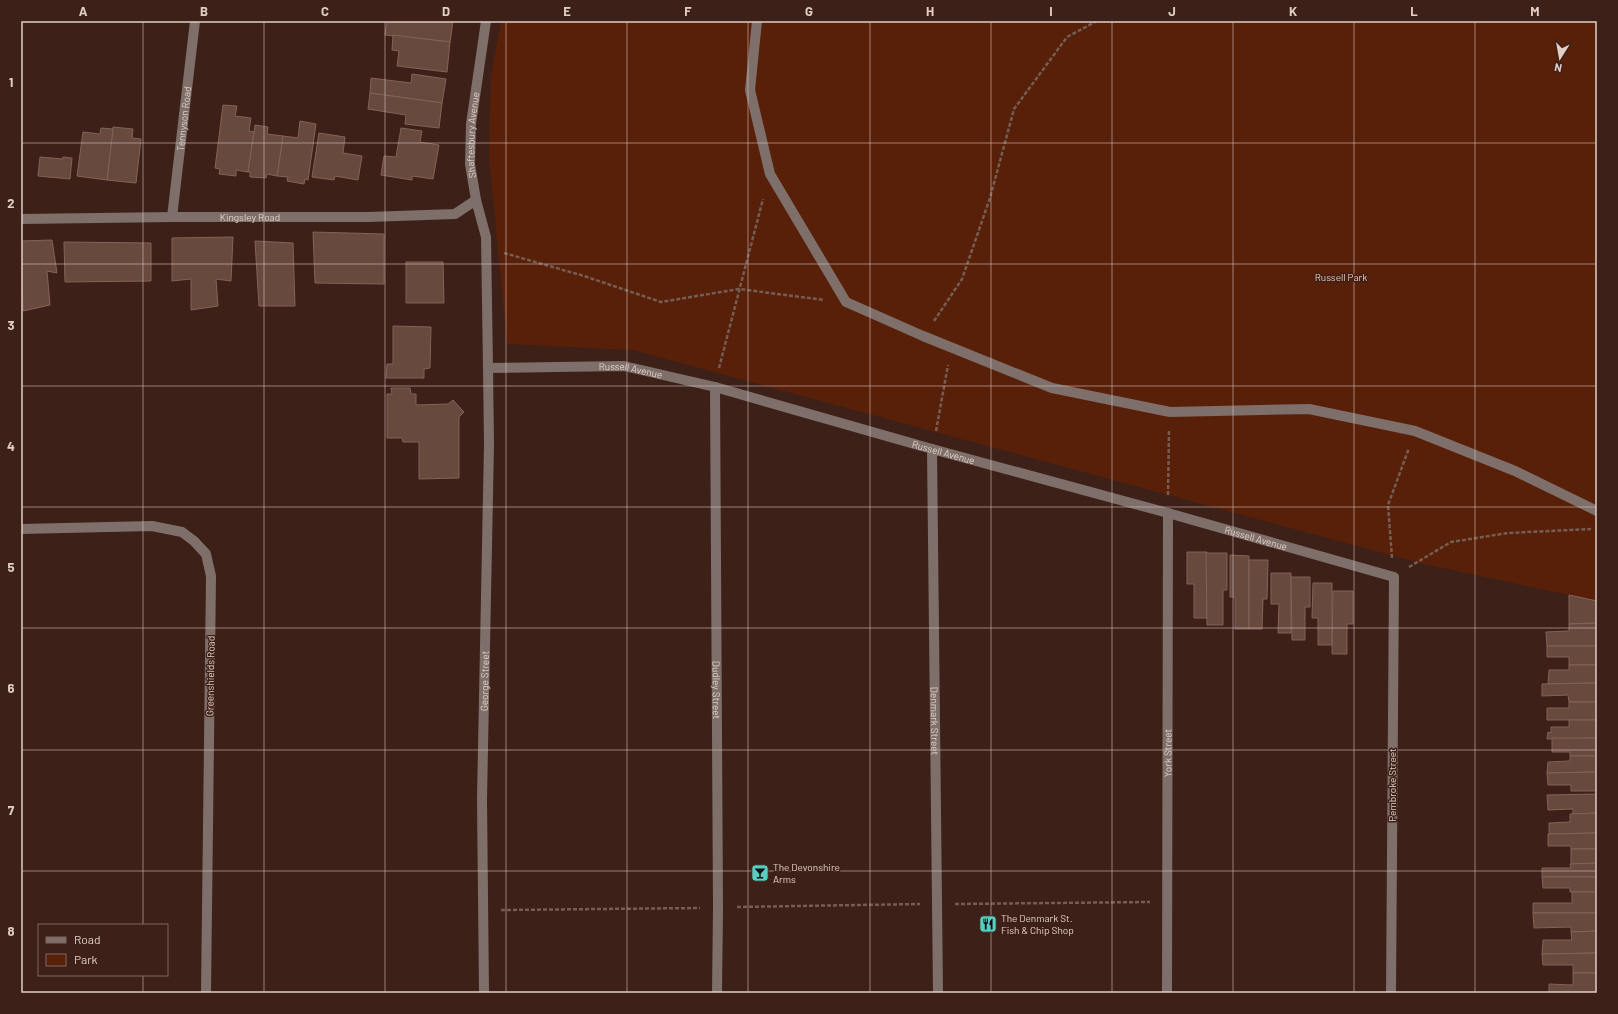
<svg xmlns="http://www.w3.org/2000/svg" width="1618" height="1014" font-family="Barlow,sans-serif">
  <rect width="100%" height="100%" fill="#3d2118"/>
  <polygon fill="#592009" points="501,21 1597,21 1597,601 1420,563 633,350 507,344 489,156 491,76"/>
  <g fill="#67493e" stroke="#846358">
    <polygon points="387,21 453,21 450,42 385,35"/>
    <polygon points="393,35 450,42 447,72 397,66 399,51 392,50"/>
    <polygon points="412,74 446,79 442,103 370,93 371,78 411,83"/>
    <polygon points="370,93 442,103 439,128 405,124 406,115 368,109"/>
    <polygon points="223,105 237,106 235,116 251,118 249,131 254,132 248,172 236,170 236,176 219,174 220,169 215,168"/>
    <polygon points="300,121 316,124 308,180 305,179 304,184 287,181 288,177 277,176 283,136 298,138"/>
    <polygon points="255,125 268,127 267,134 283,136 277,176 267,174 266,178 250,177 250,172 248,172"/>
    <polygon points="113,127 133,129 132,138 141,139 136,183 107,180"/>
    <polygon points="101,128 113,129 107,180 77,176 83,132 100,134"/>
    <polygon points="401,128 422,131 420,142 439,145 433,179 412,176 412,180 381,175 384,156 396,157"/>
    <polygon points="319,133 345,137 343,153 362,156 358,180 335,176 334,180 312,177"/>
    <polygon points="40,157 63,159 63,157 72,158 70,179 38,176"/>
    <polygon points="313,232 384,234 384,284 315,283"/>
    <polygon points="233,237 231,281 216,279 218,306 191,310 191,279 172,281 172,238"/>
    <polygon points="52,240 57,273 47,271 50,305 23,311 21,241"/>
    <polygon points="255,241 293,243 295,306 259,306"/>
    <polygon points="64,242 151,243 151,281 65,282"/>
    <polygon points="406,262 443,262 444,303 406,303"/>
    <polygon points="393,326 431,327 430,368 424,369 424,378 386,378 387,364 393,364"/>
    <polygon points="391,388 410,388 411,394 416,394 416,405 448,404 453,400 464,412 459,417 459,478 419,479 419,442 403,442 402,438 387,438 387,394 392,394"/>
    <polygon points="1187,552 1207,552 1207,618 1194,618 1194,584 1187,584"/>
    <polygon points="1206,553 1227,553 1227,590 1223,590 1223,625 1207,625"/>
    <polygon points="1230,555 1249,556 1249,629 1235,629 1235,597 1230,597"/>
    <polygon points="1249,560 1268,560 1267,599 1263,599 1262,629 1249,629"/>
    <polygon points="1271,573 1291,573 1291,633 1278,633 1279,604 1271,604"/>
    <polygon points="1291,577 1310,577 1310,607 1305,607 1305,640 1292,640"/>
    <polygon points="1313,583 1332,583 1332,645 1318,645 1318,618 1312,618"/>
    <polygon points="1333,591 1353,591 1353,624 1347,624 1347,654 1332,654"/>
    <polygon points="1569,595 1597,601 1597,623 1569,624"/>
    <polygon points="1597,623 1597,646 1547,646 1546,632 1569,631 1569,624"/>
    <polygon points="1547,646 1597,646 1597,665 1569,665 1569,657 1547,657"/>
    <polygon points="1569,665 1597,665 1597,683 1548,684 1549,670 1569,670"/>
    <polygon points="1597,683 1597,702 1569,702 1568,695 1542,696 1542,684"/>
    <polygon points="1569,702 1597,702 1597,720 1547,720 1547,708 1569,708"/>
    <polygon points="1569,720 1597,720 1597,738 1547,739 1548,732 1551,733 1551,727 1569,727"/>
    <polygon points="1552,738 1597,738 1597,756 1570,756 1570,752 1552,752"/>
    <polygon points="1570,756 1597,756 1597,772 1547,773 1548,762 1570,761"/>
    <polygon points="1597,772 1597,791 1571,791 1571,785 1548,785 1547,773"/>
    <polygon points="1597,794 1597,813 1573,814 1573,809 1548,810 1547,795"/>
    <polygon points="1597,813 1597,833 1549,834 1549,823 1570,822 1570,814"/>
    <polygon points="1597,833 1597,849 1571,849 1571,846 1548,846 1548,834"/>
    <polygon points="1571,849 1597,849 1597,863 1571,864"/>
    <polygon points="1597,863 1597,877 1542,877 1542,868 1571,868 1570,864"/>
    <polygon points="1542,877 1597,877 1597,892 1570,892 1570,888 1543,888"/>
    <polygon points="1572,892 1597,892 1597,913 1533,913 1533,903 1572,903"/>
    <polygon points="1533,913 1597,913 1597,931 1571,932 1571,927 1534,928"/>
    <polygon points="1597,931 1597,953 1542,954 1543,940 1572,940 1571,932"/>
    <polygon points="1597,953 1597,973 1573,973 1573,965 1543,965 1542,954"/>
    <polygon points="1573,973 1597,973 1597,993 1549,993 1549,984 1573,985"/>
  </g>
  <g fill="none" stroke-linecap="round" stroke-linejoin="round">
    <g stroke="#755d54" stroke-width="2.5" stroke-dasharray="4 2" stroke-linecap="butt">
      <polyline points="504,253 584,276 661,302 739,289 824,300"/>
      <polyline points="934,321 962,279 990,198 1014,109 1067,37 1097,21"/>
      <polyline points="719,368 763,199"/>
      <polyline points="936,431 948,365"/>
      <polyline points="1168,495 1169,430"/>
      <polyline points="1392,558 1388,505 1409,448"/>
      <polyline points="1409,567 1451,542 1508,533 1591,529"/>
      <polyline points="955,904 1150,902"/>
      <polyline points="737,907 920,904"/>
      <polyline points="501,910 700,908"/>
    </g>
    <g stroke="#7e6f6a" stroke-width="10">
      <polyline points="757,21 750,90 770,174 846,302 923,336 1052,388 1170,412 1309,409 1415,431 1515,471 1597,511"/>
      <path id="s1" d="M172,217L195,21"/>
      <path id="s2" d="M21,219L172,217H368L455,214L476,200"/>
      <path id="s3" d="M488,368L624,366L715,387L932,449L1168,513L1394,577L1391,993"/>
      <path id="s4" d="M715,387L718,908L717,993"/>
      <path id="s5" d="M932,449L938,993"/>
      <polyline points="21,529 152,526 182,532 194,541 206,554 211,576 206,993"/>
      <path id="s6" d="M484,993L482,799L489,444L488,368L486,237L476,200L470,164L471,124L486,21"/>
      <path id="s7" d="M1167,993L1168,513"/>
    </g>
  </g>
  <path fill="none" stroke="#e0cec7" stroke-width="1" stroke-opacity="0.55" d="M143,21V925M264,21V993M385,21V993M506,21V993M627,21V993M748,21V993M870,21V993M991,21V993M1112,21V993M1233,21V993M1354,21V993M1475,21V993M21,143H1597M21,264H1597M21,386H1597M21,507H1597M21,628H1597M21,750H1597M21,871H1597M143,975V993"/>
  <defs>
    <symbol id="bar-square" viewBox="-11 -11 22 22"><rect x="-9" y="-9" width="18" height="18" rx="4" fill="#57cec1" stroke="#3d2118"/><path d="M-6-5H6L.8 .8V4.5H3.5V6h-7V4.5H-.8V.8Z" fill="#111"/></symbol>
    <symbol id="restaurant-square" viewBox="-11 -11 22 22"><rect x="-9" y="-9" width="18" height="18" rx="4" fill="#57cec1" stroke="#3d2118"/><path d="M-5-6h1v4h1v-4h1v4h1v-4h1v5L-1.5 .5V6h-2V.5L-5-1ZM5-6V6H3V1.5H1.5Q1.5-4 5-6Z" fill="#111"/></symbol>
  </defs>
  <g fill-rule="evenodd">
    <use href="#bar-square" x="750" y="863" width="20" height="20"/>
    <use href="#restaurant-square" x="978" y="914" width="20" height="20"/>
  </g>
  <g text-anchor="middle" stroke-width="3" stroke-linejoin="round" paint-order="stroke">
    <g font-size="10" fill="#e0cec7" stroke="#3d2118">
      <text dy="4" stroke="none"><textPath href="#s1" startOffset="99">Tennyson Road</textPath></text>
      <text dy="4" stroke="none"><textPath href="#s6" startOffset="860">Shaftesbury Avenue</textPath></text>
      <text dy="4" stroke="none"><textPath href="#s2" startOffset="229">Kingsley Road</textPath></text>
      <text dy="4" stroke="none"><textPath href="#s3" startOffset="143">Russell Avenue</textPath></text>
      <text dy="4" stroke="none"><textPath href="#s3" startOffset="467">Russell Avenue</textPath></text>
      <text dy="4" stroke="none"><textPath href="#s3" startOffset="791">Russell Avenue</textPath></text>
      <text transform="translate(210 676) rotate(-89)" y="4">Greenshields Road</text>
      <text dy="4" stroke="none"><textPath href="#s6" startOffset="312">George Street</textPath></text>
      <text dy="4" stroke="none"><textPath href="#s4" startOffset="303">Dudley Street</textPath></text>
      <text dy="4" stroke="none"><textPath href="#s5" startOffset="272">Denmark Street</textPath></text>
      <text dy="4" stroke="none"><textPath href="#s7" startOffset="240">York Street</textPath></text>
      <text transform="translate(1392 785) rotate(-90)" y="4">Pembroke Street</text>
    </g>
    <g font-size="10" fill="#f5c6b6" stroke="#3d2118">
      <text x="1341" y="281">Russell Park</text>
    </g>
    <g font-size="10" fill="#e0cec7" stroke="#3d2118" text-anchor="start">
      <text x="773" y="871">The Devonshire<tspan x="773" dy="12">Arms</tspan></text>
      <text x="1001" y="922">The Denmark St.<tspan x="1001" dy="12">Fish &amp; Chip Shop</tspan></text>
    </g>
  </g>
  <rect width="1618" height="1014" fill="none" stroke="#3d2118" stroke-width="44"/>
  <rect x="38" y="924" width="130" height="52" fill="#3d2118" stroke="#7e665e"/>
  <rect x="46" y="937" width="20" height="6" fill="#7e6f6a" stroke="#7e665e"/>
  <text x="74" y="944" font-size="12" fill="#e0cec7">Road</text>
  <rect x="46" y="954" width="20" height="12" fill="#592009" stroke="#7e665e"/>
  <text x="74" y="964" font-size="12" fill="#e0cec7">Park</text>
  <g transform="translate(1560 58) rotate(191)" stroke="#3d2118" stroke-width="3" paint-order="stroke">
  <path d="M0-3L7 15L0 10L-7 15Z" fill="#e0cec7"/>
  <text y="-6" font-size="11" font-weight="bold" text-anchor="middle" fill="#e0cec7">N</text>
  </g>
  <rect x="22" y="22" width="1574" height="970" fill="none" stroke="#e0cec7" stroke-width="1.5"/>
  <g font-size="13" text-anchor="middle" font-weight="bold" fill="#e0cec7">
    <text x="83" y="16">A</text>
    <text x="204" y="16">B</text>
    <text x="325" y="16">C</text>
    <text x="446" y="16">D</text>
    <text x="567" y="16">E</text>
    <text x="688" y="16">F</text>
    <text x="809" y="16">G</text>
    <text x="930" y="16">H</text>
    <text x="1051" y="16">I</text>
    <text x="1172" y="16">J</text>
    <text x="1293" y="16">K</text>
    <text x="1414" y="16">L</text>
    <text x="1535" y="16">M</text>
    <text x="11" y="87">1</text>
    <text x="11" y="208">2</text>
    <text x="11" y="330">3</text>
    <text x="11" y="451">4</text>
    <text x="11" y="572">5</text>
    <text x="11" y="693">6</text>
    <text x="11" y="815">7</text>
    <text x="11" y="936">8</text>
  </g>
</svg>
